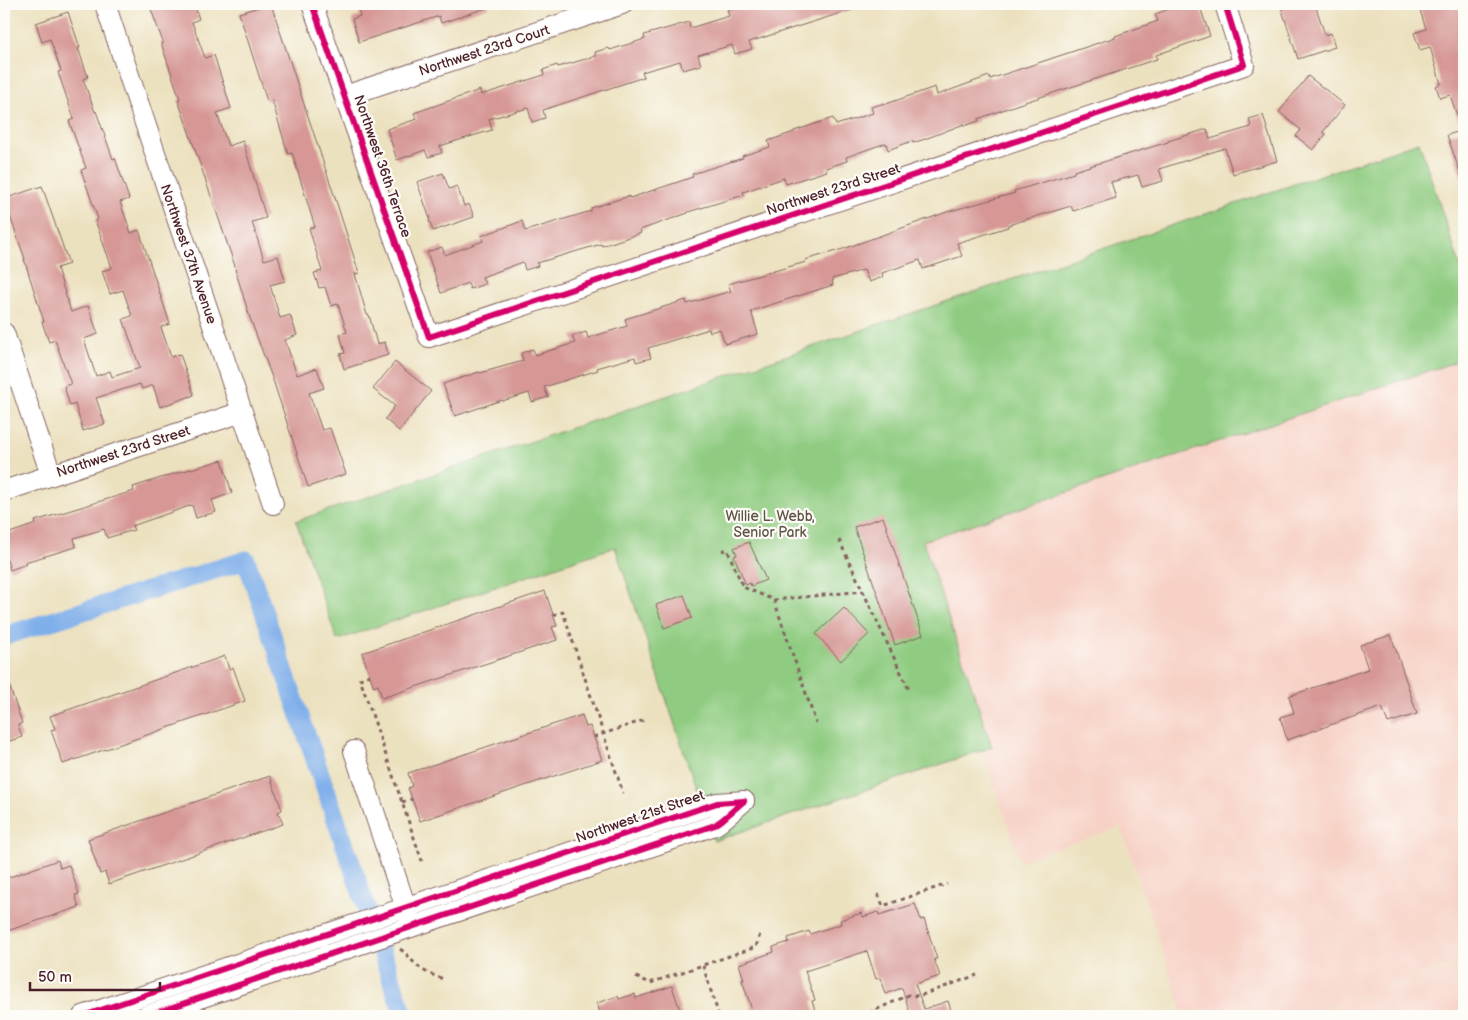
<svg xmlns="http://www.w3.org/2000/svg" width="1468" height="1020" font-family="'Balsamiq Sans',sans-serif">
  <rect width="100%" height="100%" fill="#fdfcf7"/>
  <filter id="ink" filterUnits="userSpaceOnUse"><feTurbulence type="fractalNoise" baseFrequency=".02" numOctaves="2"/><feDisplacementMap in="SourceGraphic" scale="10" xChannelSelector="R" yChannelSelector="G"/><feConvolveMatrix kernelMatrix="1 2 1 2 8 2 1 2 1" color-interpolation-filters="sRGB"/></filter>
  <filter id="wash" filterUnits="userSpaceOnUse"><feTurbulence type="fractalNoise" baseFrequency=".0096" numOctaves="4" result="noise"/><feDisplacementMap in="SourceGraphic" scale="20" xChannelSelector="R" yChannelSelector="G"/><feGaussianBlur stdDeviation="1.12" result="paint"/><feColorMatrix in="noise" values="0 0 0 0 0 0 0 0 0 0 0 0 0 0 0 0 0 1.4 0 .05"/><feComposite in="paint" operator="in"/></filter>
  <g filter="url(#wash)">
    <rect width="100%" height="100%" fill="#ece1bf"/>
    <g fill="#f7d1c6">
      <polygon points="1464,359 1464,961 1302,1016 1184,1016 1121,827 1020,861 982,750 992,747 923,541"/>
      <polygon points="1464,963 1464,1016 1304,1016"/>
    </g>
    <polygon fill="#8fcc81" stroke="#6c7656" points="1419,142 1464,278 1464,359 923,541 992,747 714,841 615,547 337,640 296,521"/>
    <g fill="none" stroke-linecap="round" stroke-linejoin="round">
      <polyline stroke="#7fafea" stroke-width="19" points="4,636 246,560 404,1016"/>
    </g>
    <g id="blocks">
      <g fill="#d69795">
        <polygon points="149,4 194,4 199,19 192,22 205,58 214,55 231,108 217,113 228,146 243,141 266,218 252,222 264,260 278,256 285,281 270,285 280,318 290,315 297,335 285,340 297,375 317,368 324,388 309,393 322,430 330,428 346,474 308,487 274,383 250,318 235,269 236,269 178,100 180,99 161,43 163,42"/>
        <polygon points="269,4 271,4 339,210 359,273 355,274 367,315 369,315 377,344 385,342 388,355 344,369 340,354 345,353 340,334 347,332 338,304 331,306 325,287 319,288 314,273 322,271 309,228 315,227 292,153 288,154 272,100 267,101 239,13"/>
        <polygon points="370,4 488,4 489,7 441,23 439,16 359,42 352,19 360,16 358,8"/>
        <polygon points="746,4 859,4 860,7 749,42 752,49 735,54 732,45 698,55 701,65 683,70 680,61 642,72 644,77 543,110 545,118 532,122 528,108 489,119 492,130 440,146 442,153 428,157 425,150 397,160 387,129 417,119 414,113 480,90 481,95 544,75 543,70 557,65 558,67 596,56 595,52 609,48 610,50 645,39 644,35 689,22 690,28 729,16 727,10"/>
        <polygon points="1184,4 1199,4 1210,36 1156,55 1157,59 1016,105 978,119 979,121 964,126 964,124 925,139 913,143 912,141 888,150 886,143 846,157 847,161 826,168 827,171 786,184 784,178 743,192 744,195 688,212 688,213 640,230 641,233 602,246 601,244 537,263 538,266 525,270 523,262 482,277 485,284 470,289 468,283 441,293 427,252 442,247 445,255 483,241 481,236 522,221 525,231 591,211 591,208 629,196 630,198 693,177 692,174 743,158 742,156 770,147 768,141 794,132 794,131 833,118 836,125 873,113 871,107 885,103 886,104 935,87 937,95 989,76 990,79 1116,37 1115,36 1158,21 1155,14"/>
        <polygon points="1280,4 1315,4 1325,35 1331,33 1335,47 1298,59"/>
        <polygon points="1418,4 1458,4 1464,22 1464,35 1461,36 1464,47 1464,129 1462,130 1450,95 1440,98 1436,86 1441,84 1430,47 1420,50 1414,33 1426,29"/>
        <polygon points="68,12 80,48 78,48 88,77 83,79 95,112 96,111 113,159 115,158 129,199 120,202 131,233 139,230 170,324 161,327 171,357 180,354 194,395 160,407 153,385 142,389 140,384 96,398 105,424 83,431 75,404 70,406 64,386 71,384 55,340 49,342 42,322 44,322 24,259 25,259 4,199 42,186 69,264 57,268 71,312 88,306 98,334 84,339 96,376 110,371 112,377 140,368 123,319 132,316 123,290 110,294 102,271 112,268 95,220 98,219 81,170 86,168 69,121 74,119 58,72 61,71 50,39 42,42 36,23"/>
        <polygon points="1308,76 1345,105 1323,132 1326,134 1313,150 1296,136 1301,130 1279,112"/>
        <polygon points="1263,115 1277,161 1233,174 1225,148 1159,169 1163,181 1142,187 1138,175 1111,182 1116,198 1073,211 1071,206 1008,225 1008,227 957,243 962,256 923,269 920,260 882,273 883,277 869,282 864,270 832,279 833,285 751,311 758,334 725,344 720,329 710,332 709,329 648,348 651,358 636,362 635,357 597,368 598,370 544,387 548,397 532,402 529,393 502,401 502,400 455,416 443,384 479,372 480,373 523,361 521,353 533,349 535,355 575,343 572,336 586,332 588,338 627,326 625,319 686,300 687,304 731,291 728,284 806,262 805,260 843,249 947,212 1015,193 1014,191 1074,173 1074,171 1168,142 1168,141 1207,129 1210,139 1251,127 1249,119"/>
        <polygon points="1464,130 1464,177 1462,178 1447,135"/>
        <polygon points="443,173 449,189 457,186 464,206 469,204 474,217 433,231 429,220 430,219 417,182"/>
        <polygon points="395,362 431,391 399,431 385,419 395,406 373,389"/>
        <polygon points="222,460 232,493 212,500 216,512 196,518 192,505 132,526 134,530 107,538 104,529 74,538 76,547 25,562 26,564 10,570 7,560 4,561 4,535 36,524 35,521 134,491 133,487 170,475"/>
        <polygon points="883,517 923,635 895,645 854,527"/>
        <polygon points="749,542 766,580 751,586 750,583 746,585 734,556 737,555 734,548"/>
        <polygon points="545,591 557,626 552,627 557,640 382,698 378,685 374,687 362,653"/>
        <polygon points="684,595 692,618 664,628 656,605"/>
        <polygon points="844,608 869,634 841,661 816,634"/>
        <polygon points="1391,635 1417,714 1388,723 1382,707 1287,740 1280,717 1294,713 1289,696 1368,669 1360,645"/>
        <polygon points="225,656 229,669 233,667 245,701 63,764 51,730 55,729 50,716"/>
        <polygon points="4,676 6,676 22,723 18,725 22,737 4,743"/>
        <polygon points="582,715 586,727 590,726 602,760 420,821 408,788 412,786 408,773"/>
        <polygon points="270,776 282,810 278,812 283,824 109,884 105,872 100,874 88,839"/>
        <polygon points="58,860 60,868 69,865 79,894 75,895 79,907 4,932 4,879"/>
        <polygon points="915,904 921,920 924,919 937,959 934,959 940,976 915,984 924,1009 948,1001 953,1016 911,1016 902,988 885,994 880,978 876,979 867,951 805,971 815,1000 812,1001 817,1016 754,1016 742,980 744,980 739,964 774,952 773,947 789,942 788,938 809,931 810,934 841,924 840,920 862,913 863,917 878,912 879,915"/>
        <polygon points="672,986 682,1016 601,1016 597,1003 618,996 619,999 635,994 636,998"/>
      </g>
    </g>
  </g>
  <g filter="url(#ink)">
    <use href="#blocks" fill-opacity="0" stroke="#83635f" stroke-width="1"/>
    <g fill="none" stroke-linecap="round" stroke-linejoin="round">
      <defs>
        <g id="minor">
          <polyline points="105,4 273,504"/>
          <polyline points="312,4 429,337 1244,65 1225,4"/>
          <polyline points="345,96 622,4"/>
          <polyline points="4,333 51,475"/>
          <polyline points="4,491 242,412"/>
          <polyline points="354,751 410,920"/>
          <polyline points="83,1016 717,803 744,801"/>
          <polyline points="146,1016 715,825 722,820 744,801"/>
        </g>
      </defs>
      <use href="#minor" stroke="#83635f" stroke-width="22"/>
      <g stroke="#83635f" stroke-width="3" stroke-dasharray="4 4" stroke-linecap="butt">
        <polyline points="839,540 910,692"/>
        <polyline points="722,551 727,549 743,587 774,600 863,591"/>
        <polyline points="774,600 816,723"/>
        <polyline points="553,615 563,612 623,793"/>
        <polyline points="370,675 360,679 422,861"/>
        <polyline points="594,737 644,720"/>
        <polyline points="402,802 412,799"/>
        <polyline points="878,894 883,906 947,884"/>
        <path d="M400,949C409,955 410,960 418,966C425,973 435,976 444,979"/>
        <polyline points="703,966 719,1016"/>
        <polyline points="636,977 650,983 756,947 761,931"/>
        <polyline points="862,1016 909,995 919,996 977,975"/>
      </g>
      <use href="#minor" stroke="#fff" stroke-width="20"/>
      <defs>
        <g id="cycleway">
          <polyline points="312,4 429,337 1244,65 1225,4"/>
          <polyline points="83,1016 717,803 744,801"/>
          <polyline points="146,1016 715,825 722,820 744,801"/>
        </g>
      </defs>
      <use href="#cycleway" stroke="#fdfcf7" stroke-width="9"/>
      <use href="#cycleway" stroke="#d6006c" stroke-width="6"/>
    </g>
  </g>
  <g text-anchor="middle" stroke-width="4.5" stroke-linejoin="round" paint-order="stroke">
    <g font-size="14" fill="#4a1f2b" stroke="#fdfcf7">
      <text transform="translate(484 50) rotate(-18)" y="5">Northwest 23rd Court</text>
      <text transform="translate(383 166) rotate(71)" y="5">Northwest 36th Terrace</text>
      <text transform="translate(833 189) rotate(-18)" y="5">Northwest 23rd Street</text>
      <text transform="translate(189 254) rotate(71)" y="5">Northwest 37th Avenue</text>
      <text transform="translate(123 451) rotate(-18)" y="5">Northwest 23rd Street</text>
      <text transform="translate(640 816) rotate(-19)" y="5">Northwest 21st Street</text>
    </g>
    <g font-size="14" fill="#5f5345" stroke="#fdfcf7">
      <text x="770" y="521">Willie L. Webb,<tspan x="770" dy="16">Senior Park</tspan></text>
    </g>
  </g>
  <rect width="1468" height="1020" fill="none" stroke="#fdfcf7" stroke-width="20"/>
  <path d="M30 982v8h130v-8" fill="none" stroke="#4a1f2b" stroke-width="2.5"/>
  <text x="38" y="982" font-size="15" fill="#4a1f2b" stroke="#fdfcf7" stroke-width="4" paint-order="stroke">50 m</text>
</svg>
